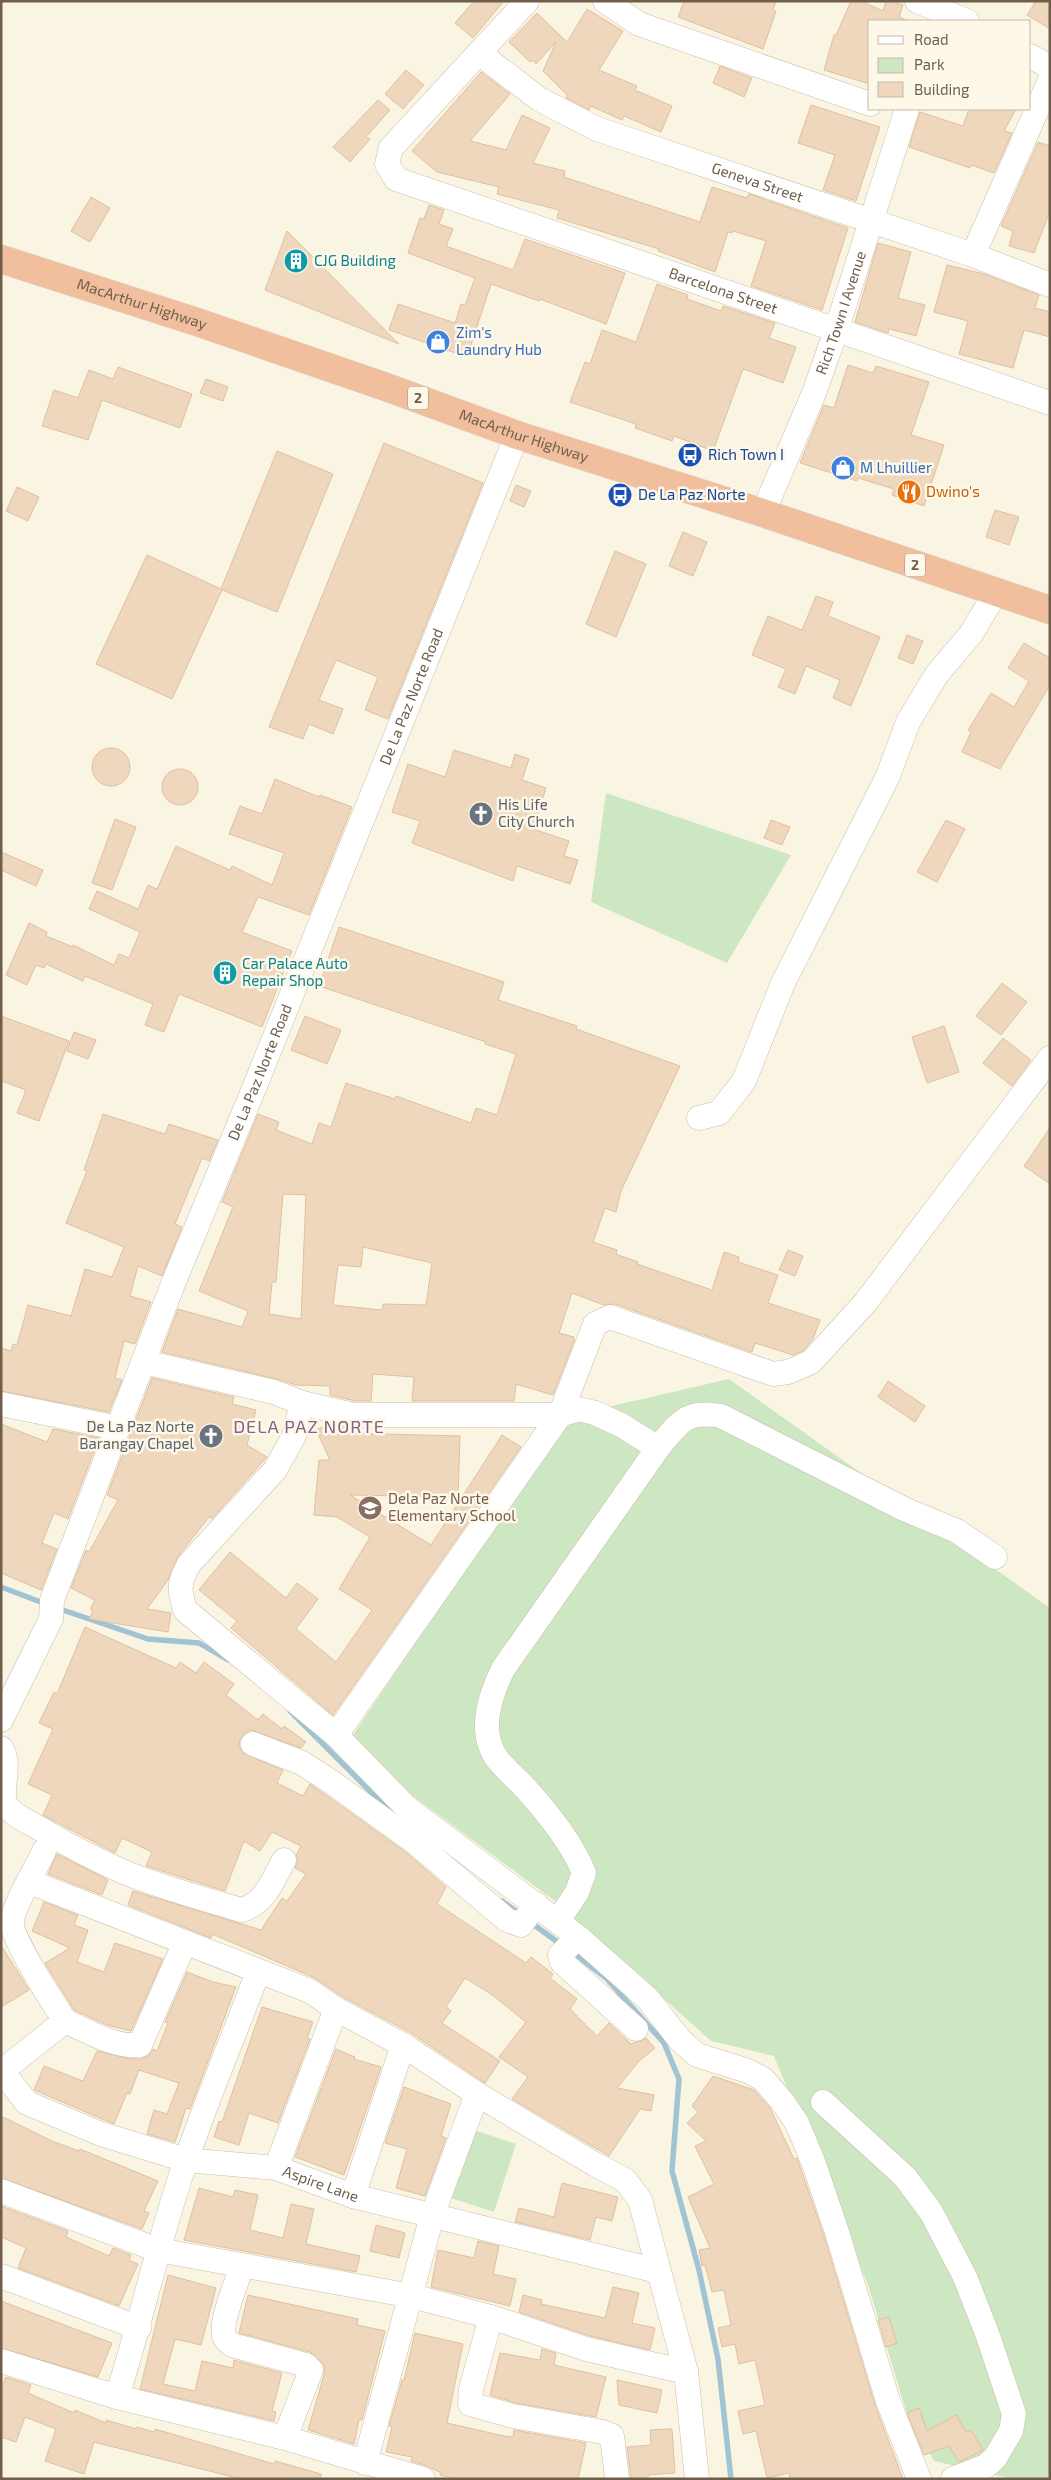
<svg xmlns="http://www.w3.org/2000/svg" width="1051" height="2480" font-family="'Exo 2',sans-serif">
  <rect width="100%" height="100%" fill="#faf5e3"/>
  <g fill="#cce7c2">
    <polygon points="606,793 791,855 727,963 591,902"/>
    <polygon points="729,1379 1050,1608 1050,2479 1013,2479 934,2461 906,2411 868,2285 774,2056 711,2041 555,1901 412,1795 353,1735 569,1416"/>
    <polygon points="474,2130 516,2144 494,2212 451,2198"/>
  </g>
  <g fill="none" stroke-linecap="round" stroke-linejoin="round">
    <g stroke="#a0c4d3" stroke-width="5.5">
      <polyline points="1,1587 46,1604"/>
      <polyline points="57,1608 148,1639 199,1643 228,1660"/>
      <polyline points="290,1711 390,1811"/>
      <polyline points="502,1901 521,1915"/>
      <polyline points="530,1922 563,1946"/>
      <polyline points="571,1951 606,1978 664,2043 679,2079 672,2171 699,2270 718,2359 731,2479"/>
    </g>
  </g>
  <g fill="#eed7bc" stroke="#e0c09e" fill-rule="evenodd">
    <polygon points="474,1 504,1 473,38 455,23"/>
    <polygon points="684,1 776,1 773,10 776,11 763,49 678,17"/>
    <polygon points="851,1 861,1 883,11 886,1 892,1 903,5 899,17 908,21 870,21 870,84 824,70 834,35 836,35"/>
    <polygon points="1036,1 1050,1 1050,29 1027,15"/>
    <polygon points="587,9 623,31 599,70 637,86 635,90 672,106 661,132 624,116 622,120 591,106 589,110 566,98 567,95 543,71 556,42 536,64 532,60 530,62 509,42 537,13 567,42"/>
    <polygon points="720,66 752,78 744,97 713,83"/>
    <polygon points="406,70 424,85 403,109 385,94"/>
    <polygon points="481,72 510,94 470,141 506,150 522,115 550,128 533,163 565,171 564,177 700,222 712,187 747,198 749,194 848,228 822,310 751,286 766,241 733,231 732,233 728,232 715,272 658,251 659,249 557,218 559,210 497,194 499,187 437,172 412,151"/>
    <polygon points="378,100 390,110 366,137 370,139 350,162 333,147"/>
    <polygon points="811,105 880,127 856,201 823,190 835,155 798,143"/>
    <polygon points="969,109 1016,109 1004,131 1012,133 994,173 971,165 970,168 909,147 920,112 963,126"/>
    <polygon points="1038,142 1050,146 1050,211 1034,253 1009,246 1013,231 1001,226"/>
    <polygon points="91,197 110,208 90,242 71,231"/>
    <polygon points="429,205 444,210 439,224 453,229 446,246 513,270 525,239 625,273 606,324 540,299 539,301 491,284 467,357 389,330 398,304 455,323 461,304 465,305 475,278 408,253 420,218 424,219"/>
    <polygon points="287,231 399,344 265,290"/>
    <polygon points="878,243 911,252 898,298 925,305 916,336 889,329 888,333 855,322"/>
    <polygon points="947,265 984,274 1039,295 1035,308 1050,312 1050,337 1024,330 1013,368 959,354 968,321 934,312"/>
    <polygon points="657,284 688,295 687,299 721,311 723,306 775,323 769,338 796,347 783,383 743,369 713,451 674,436 672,441 635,428 636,424 570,402 585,362 590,364 602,330 636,342"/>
    <polygon points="848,365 873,373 876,366 929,382 911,435 944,445 924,506 892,495 894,489 858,478 857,481 800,463 824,405 834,408"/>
    <polygon points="118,367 192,394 180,428 102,400 88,440 42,426 54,390 78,398 89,370 113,379"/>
    <polygon points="206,379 228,387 223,401 200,393"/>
    <polygon points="384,443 483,483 388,719 365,710 378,677 336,660 319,700 343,709 333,734 309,724 303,739 269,727"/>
    <polygon points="277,451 333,474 277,612 222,590 172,699 96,664 147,555 221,589"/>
    <polygon points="516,485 531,491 524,507 510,501"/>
    <polygon points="17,487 39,497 28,521 6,511"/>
    <polygon points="995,510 1019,517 1009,545 986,537"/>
    <polygon points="683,532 707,542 693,576 669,566"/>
    <polygon points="615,551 646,564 616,637 586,624"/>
    <polygon points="816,596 833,602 828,616 880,637 851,706 833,698 840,680 806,666 795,694 778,687 786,669 752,655 768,616 802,630"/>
    <polygon points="907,635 923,641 913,664 898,658"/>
    <polygon points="1024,643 1050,658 1050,685 1000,769 962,752 971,732 968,730 991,693 1014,707 1029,681 1008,668"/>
    <circle cx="111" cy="767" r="19"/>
    <polygon points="454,750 511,768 515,754 529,759 522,780 546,788 533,829 569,841 564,856 578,860 570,884 517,866 513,881 412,843 420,821 392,812 408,764 445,777"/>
    <circle cx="180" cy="787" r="18"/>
    <polygon points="275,779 319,797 320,795 352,807 309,915 258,897 242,932 292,951 262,1027 179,994 164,1032 145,1025 153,1004 85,976 83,981 46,964 44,968 36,965 27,985 6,975 29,923 47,932 46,936 73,947 73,945 114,965 119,954 129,958 140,932 89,909 97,891 138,909 148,885 157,889 176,846 230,870 232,866 272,885 284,853 229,834 240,806 262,814"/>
    <polygon points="115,819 136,827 112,890 92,883"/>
    <polygon points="771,820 790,827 782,845 764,838"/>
    <polygon points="946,820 965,829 937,882 917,872"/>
    <polygon points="1,852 43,870 36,886 1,870"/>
    <path d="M339,927L504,982L498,1000L577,1026L576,1029L680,1066L621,1191L616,1212L605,1208L593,1242L617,1250L616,1254L638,1262L637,1264L712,1290L724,1252L739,1257L738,1262L778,1275L768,1303L820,1320L813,1339L803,1351L793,1355L755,1343L752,1352L615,1304L604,1305L572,1293L559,1333L574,1337V1341L553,1395L516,1384L514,1401H412L414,1377L373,1374L371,1401H355L330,1395V1386L296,1385L277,1379L162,1352L178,1309L242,1327L248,1311L199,1291L233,1207L222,1202L258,1114L279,1122L276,1130L312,1144L319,1123L331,1127L346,1083L395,1099L396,1096L471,1123L476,1108L497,1115L516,1054L485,1044L486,1042L319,986ZM283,1194L306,1195L301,1319L269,1314L272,1282H276ZM363,1247L432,1263L426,1305L383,1304L382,1310L333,1305L338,1265L361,1267Z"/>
    <polygon points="1002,983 1027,1002 1001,1035 976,1016"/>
    <polygon points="1,1016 69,1041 39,1121 17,1113 26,1090 1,1081"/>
    <polygon points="305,1016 341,1030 327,1064 291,1050"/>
    <polygon points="944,1026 959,1072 927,1083 912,1037"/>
    <polygon points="74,1032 96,1040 88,1059 67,1051"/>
    <polygon points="1003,1038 1031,1060 1012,1086 983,1063"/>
    <polygon points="103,1114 165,1134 169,1124 218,1140 209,1161 202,1158 175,1224 182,1227 162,1276 138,1266 130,1296 151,1302 135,1344 124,1341 115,1378 122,1380 109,1412 1,1391 1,1348 11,1351 13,1344 17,1345 28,1305 71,1316 85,1269 112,1277 124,1247 66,1223 87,1171 84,1170"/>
    <polygon points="1050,1128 1050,1184 1024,1166"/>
    <polygon points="788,1250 803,1256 795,1276 779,1270"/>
    <polygon points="152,1378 234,1397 232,1404 256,1410 247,1445 267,1457 212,1519 210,1516 179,1555 168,1580 147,1609 171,1613 168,1632 89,1619 93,1611 90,1609 95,1600 71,1588 86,1550 89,1552 118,1500 107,1495"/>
    <polygon points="888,1381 925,1406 915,1422 878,1397"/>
    <polygon points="1,1424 47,1442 53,1429 99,1438 68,1519 54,1513 42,1543 57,1549 41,1590 1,1573"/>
    <polygon points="330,1424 344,1427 347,1433 460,1436 458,1497 350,1495 431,1545 502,1435 521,1447 333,1715 231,1628 237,1621 199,1590 230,1552 286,1598 297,1583 318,1599 296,1629 336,1662 372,1610 339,1589 370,1537 337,1517 314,1515 319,1460 330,1460 316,1430"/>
    <polygon points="85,1627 176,1668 180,1662 196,1673 204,1662 234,1684 226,1695 258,1720 263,1714 282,1729 284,1726 306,1742 301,1748 251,1730 245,1733 240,1739 239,1746 243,1753 283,1770 277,1783 303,1796 310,1784 408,1854 446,1887 437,1904 526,1963 531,1957 553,1974 550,1978 577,1999 570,2009 597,2036 609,2023 631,2044 646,2038 655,2048 639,2061 617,2088 654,2095 651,2111 640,2109 609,2156 512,2099 528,2077 499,2057 526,2022 491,1994 465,1978 446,2007 451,2011 442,2023 500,2061 485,2083 411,2033 343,1997 315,1978 212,1934 211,1938 128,1905 133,1891 261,1930 282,1898 287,1901 306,1874 295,1868 298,1860 296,1855 301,1846 272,1832 260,1851 244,1841 225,1891 146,1866 152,1852 122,1838 115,1853 43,1815 52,1795 28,1784 53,1729 39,1723 54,1692 57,1694"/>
    <polygon points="57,1854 108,1880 102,1895 48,1874"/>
    <polygon points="44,1902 78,1915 74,1925 88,1930 77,1962 104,1972 115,1943 163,1959 131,2031 107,2025 74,2010 45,1963 70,1948 32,1931"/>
    <polygon points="1,1945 29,1990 1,2007"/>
    <polygon points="187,1972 213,1982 236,1987 190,2109 186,2108 175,2142 147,2134 154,2110 167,2114 179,2083 139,2070 130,2094 127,2093 114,2124 34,2090 44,2066 83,2081 97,2051 131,2059 141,2059 148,2056 153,2049 157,2051 168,2023 165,2022"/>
    <polygon points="262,2007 313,2022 307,2038 310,2039 278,2123 249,2113 239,2145 214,2137 219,2121 222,2122"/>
    <polygon points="336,2049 355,2057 354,2059 381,2067 344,2175 295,2157"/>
    <polygon points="713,2076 754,2090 770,2108 794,2159 797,2158 824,2236 875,2405 903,2479 790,2479 789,2473 767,2478 756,2431 743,2434 738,2411 765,2405 755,2360 739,2364 735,2344 722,2347 718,2328 731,2325 724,2290 712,2292 705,2265 702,2266 699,2250 710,2248 688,2197 714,2184 695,2146 706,2141 687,2123 698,2112 692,2106"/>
    <polygon points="404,2087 451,2104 441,2136 446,2138 425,2196 396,2188 407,2149 385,2143"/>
    <polygon points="1,2116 52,2141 79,2151 80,2149 158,2181 144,2211 149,2213 142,2229 1,2178"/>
    <polygon points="562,2183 618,2197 612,2221 596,2217 590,2240 515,2222 519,2208 554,2217"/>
    <polygon points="199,2188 233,2197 235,2190 258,2195 250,2230 283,2238 291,2204 314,2209 306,2244 360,2256 356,2272 184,2240"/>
    <polygon points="1,2206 68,2231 66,2237 109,2256 113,2248 131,2255 129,2260 138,2264 119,2306 18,2268 26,2248 1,2237"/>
    <polygon points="376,2225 405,2233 399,2258 370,2251"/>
    <polygon points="478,2241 499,2246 493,2274 516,2279 510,2306 431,2287 438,2250 474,2258"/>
    <polygon points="168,2275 216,2288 201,2345 175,2339 163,2384 195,2391 202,2361 233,2368 234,2360 282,2373 272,2411 276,2412 274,2421 140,2389"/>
    <polygon points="613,2287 639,2293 632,2323 655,2328 650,2350 590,2336 519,2312 523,2295 542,2300 541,2304 605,2318"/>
    <polygon points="248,2295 358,2319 357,2325 385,2331 362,2420 359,2420 354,2444 308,2430 324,2375 324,2365 310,2352 239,2333"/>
    <polygon points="1,2301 112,2343 98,2377 1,2348"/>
    <polygon points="889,2317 897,2343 886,2347 878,2320"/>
    <polygon points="415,2333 463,2344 447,2423 504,2436 513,2437 514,2430 586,2443 578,2479 456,2479 440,2475 441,2473 427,2466 411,2461 412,2457 386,2452 392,2427 389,2426 402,2380 404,2380"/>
    <polygon points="542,2349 556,2353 554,2365 606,2377 596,2417 516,2403 490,2395 500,2353 540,2360"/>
    <polygon points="6,2377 31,2385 28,2393 74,2413 75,2410 106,2423 106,2420 137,2429 137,2427 154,2432 155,2429 274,2464 275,2461 321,2474 321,2479 241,2479 94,2442 84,2474 45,2461 56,2429 25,2417 16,2442 1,2437 1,2387"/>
    <polygon points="617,2380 662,2390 657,2413 619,2405"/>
    <polygon points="919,2408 927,2431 956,2415 966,2432 971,2430 983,2450 959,2462 949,2446 924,2455 907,2413"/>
    <polygon points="672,2429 675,2473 648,2475 648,2479 631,2479 627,2447 651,2445 650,2430"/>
  </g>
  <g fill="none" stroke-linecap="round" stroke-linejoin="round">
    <defs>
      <g id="minor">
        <path id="s1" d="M527,1L391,148L387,164L396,179L1050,403"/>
        <polyline points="605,1 639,24 870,104"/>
        <polyline points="917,1 967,21"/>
        <path id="s2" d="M479,53L539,99L597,129L973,255L1050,285"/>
        <polyline points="1030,56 1050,67"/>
        <polyline points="973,255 1050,80"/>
        <path id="s3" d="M763,513L814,393L836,331L907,109"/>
        <polyline points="699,1118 719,1113 744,1081 783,983 888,776 908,722 937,674 971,634 996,592"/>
        <path d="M144,1362L274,1392L302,1403L353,1415H560L578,1409L595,1413L621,1425L658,1448C680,1422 685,1410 721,1416L904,1509L957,1531L995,1557"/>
        <path d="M302,1403L294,1436L275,1470L189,1564C178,1584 179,1589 185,1610L336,1735L406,1807L578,1937L648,1999L680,2040L697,2055L748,2071L763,2079L782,2101L797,2123L814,2164L837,2232L888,2401L919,2479"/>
        <polyline points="1,1404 118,1428"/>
        <path id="s4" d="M1,1720L51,1619L52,1600L173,1284L257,1081L517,435"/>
        <polyline points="336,1735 560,1415 595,1324 610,1317 773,1374 788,1372 811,1362 865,1303 1050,1058"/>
        <polyline points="253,1744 302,1763 330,1781 416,1843 507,1920 521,1925 536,1904"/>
        <path d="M1,1748C12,1764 0,1787 5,1804C12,1815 28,1822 39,1828C66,1844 96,1860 124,1872C162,1888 202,1898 241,1910C265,1904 273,1880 284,1860"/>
        <path d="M44,1851C37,1867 12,1908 12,1922C11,1938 54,2004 65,2021"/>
        <polyline points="30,1882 310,1991 336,2009 403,2045 477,2094 596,2165 625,2180 640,2200 686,2372 586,2349 491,2317"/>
        <path d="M558,1921L577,1892L584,1873C572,1843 549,1815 528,1791C518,1780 507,1771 498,1760C477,1732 490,1696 503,1669L658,1448"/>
        <polyline points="578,1937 560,1955 562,1962 636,2029"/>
        <path id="s5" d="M1,2070L27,2103L101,2134L186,2160L276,2168L353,2196L658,2271"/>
        <path d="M2,2071L65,2021C88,2031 115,2048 140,2045L185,1942"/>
        <polyline points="823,2102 905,2177 931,2212 965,2277 988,2336 1014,2414 1011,2431 995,2458 986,2466 953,2479"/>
        <polyline points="276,2168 336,2009"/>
        <polyline points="1,2191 158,2250 412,2296 491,2317 471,2389 470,2404 513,2416 603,2432 612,2436 617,2479"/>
        <polyline points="353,2196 403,2045"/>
        <path d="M242,2266C237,2282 220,2321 224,2336C225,2340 229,2342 232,2345L306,2365L311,2370L285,2438"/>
        <polyline points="1,2276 139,2328"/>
        <polyline points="1,2361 117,2397 285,2438 423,2479"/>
        <polyline points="686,2372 697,2479"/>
        <path d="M117,2397C142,2318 159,2238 186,2160C208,2097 234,2035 258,1972"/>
        <polyline points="365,2463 432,2216 477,2094"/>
      </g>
      <g id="highway">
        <path id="s6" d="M1,259L197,322L386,387L517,435L763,513L1050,610"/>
      </g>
    </defs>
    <use href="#minor" stroke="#cabdaa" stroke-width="25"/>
    <use href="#highway" stroke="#ddd8d4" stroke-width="29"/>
    <use href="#minor" stroke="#fff" stroke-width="24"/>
    <use href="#highway" stroke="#f1bf9d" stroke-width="28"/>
  </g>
  <defs>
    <symbol id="building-disc" viewBox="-11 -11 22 22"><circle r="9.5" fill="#0f9aa8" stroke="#fef8e8"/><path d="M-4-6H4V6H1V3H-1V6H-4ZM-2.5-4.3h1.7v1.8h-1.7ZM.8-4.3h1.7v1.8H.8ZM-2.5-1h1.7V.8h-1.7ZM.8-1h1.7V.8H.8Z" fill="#fff"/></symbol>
    <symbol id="shop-disc" viewBox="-11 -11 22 22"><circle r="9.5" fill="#3f7fe0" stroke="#fef8e8"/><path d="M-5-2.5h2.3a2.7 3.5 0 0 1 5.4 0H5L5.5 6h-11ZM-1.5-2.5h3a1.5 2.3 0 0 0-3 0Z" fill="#fff"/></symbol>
    <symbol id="bus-disc" viewBox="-11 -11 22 22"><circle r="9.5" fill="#1a4fb4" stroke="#fef8e8"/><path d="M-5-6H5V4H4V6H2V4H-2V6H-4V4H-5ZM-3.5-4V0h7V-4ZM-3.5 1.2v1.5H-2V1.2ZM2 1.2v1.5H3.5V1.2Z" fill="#fff"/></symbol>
    <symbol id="restaurant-disc" viewBox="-11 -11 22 22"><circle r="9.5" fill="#e8710a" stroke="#fef8e8"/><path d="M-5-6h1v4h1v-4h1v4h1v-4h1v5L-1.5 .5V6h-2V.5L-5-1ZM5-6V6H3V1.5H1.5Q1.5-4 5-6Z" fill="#fff"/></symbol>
    <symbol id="church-disc" viewBox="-11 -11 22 22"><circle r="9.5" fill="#6b7280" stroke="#fef8e8"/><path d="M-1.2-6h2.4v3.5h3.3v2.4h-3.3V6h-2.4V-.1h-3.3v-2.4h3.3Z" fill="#fff"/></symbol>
    <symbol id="school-disc" viewBox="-11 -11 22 22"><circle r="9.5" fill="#8d6e63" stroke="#fef8e8"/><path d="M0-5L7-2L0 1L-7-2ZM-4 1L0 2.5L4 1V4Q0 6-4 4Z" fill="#fff"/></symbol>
  </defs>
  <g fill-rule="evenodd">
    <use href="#building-disc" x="282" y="247" width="28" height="28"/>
    <use href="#shop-disc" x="424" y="328" width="28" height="28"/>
    <use href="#bus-disc" x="676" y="441" width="28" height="28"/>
    <use href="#shop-disc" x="829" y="454" width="28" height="28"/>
    <use href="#restaurant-disc" x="895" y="478" width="28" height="28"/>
    <use href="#bus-disc" x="606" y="481" width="28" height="28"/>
    <use href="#church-disc" x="467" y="800" width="28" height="28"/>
    <use href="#building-disc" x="211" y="959" width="28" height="28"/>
    <use href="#church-disc" x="197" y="1422" width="28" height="28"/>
    <use href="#school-disc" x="356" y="1494" width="28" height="28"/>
  </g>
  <g text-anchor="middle" stroke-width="5" stroke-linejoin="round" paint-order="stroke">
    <g fill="#fef8e8" stroke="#9b8c7a" stroke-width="1">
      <rect x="408" y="386.5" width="20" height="23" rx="4"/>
      <rect x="905" y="553.5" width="20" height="23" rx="4"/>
    </g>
    <g font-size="14" font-weight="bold" fill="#705e4b">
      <text x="418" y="403">2</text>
      <text x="915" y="570">2</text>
    </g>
    <g font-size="15" fill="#705e4b" stroke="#fef8e8">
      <text dy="5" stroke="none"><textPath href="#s2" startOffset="310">Geneva Street</textPath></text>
      <text dy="5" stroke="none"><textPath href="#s1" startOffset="580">Barcelona Street</textPath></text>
      <text dy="5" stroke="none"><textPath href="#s6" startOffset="148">MacArthur Highway</textPath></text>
      <text dy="5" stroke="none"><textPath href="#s3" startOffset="215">Rich Town I Avenue</textPath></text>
      <text dy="5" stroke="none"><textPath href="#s6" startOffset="552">MacArthur Highway</textPath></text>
      <text dy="5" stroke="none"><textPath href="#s4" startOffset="1104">De La Paz Norte Road</textPath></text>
      <text dy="5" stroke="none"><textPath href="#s4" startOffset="699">De La Paz Norte Road</textPath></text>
      <text dy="5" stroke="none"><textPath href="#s5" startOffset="349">Aspire Lane</textPath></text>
    </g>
    <g font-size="15" fill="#0d838f" stroke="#fef8e8" text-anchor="start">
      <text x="314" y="266">CJG Building</text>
      <text x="242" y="969">Car Palace Auto<tspan x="242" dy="17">Repair Shop</tspan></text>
    </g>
    <g font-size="15" fill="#366cbe" stroke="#fef8e8" text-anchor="start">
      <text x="456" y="338">Zim's<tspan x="456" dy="17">Laundry Hub</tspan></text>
      <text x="860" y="473">M Lhuillier</text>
    </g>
    <g font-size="15" fill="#164399" stroke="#fef8e8" text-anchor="start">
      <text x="708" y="460">Rich Town I</text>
      <text x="638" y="500">De La Paz Norte</text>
    </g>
    <g font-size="15" fill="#c56008" stroke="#fef8e8" text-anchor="start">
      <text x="926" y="497">Dwino's</text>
    </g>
    <g font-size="15" fill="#5b616d" stroke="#fef8e8" text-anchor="start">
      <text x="498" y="810">His Life<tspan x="498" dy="17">City Church</tspan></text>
      <text x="194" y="1432" text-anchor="end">De La Paz Norte<tspan x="194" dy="17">Barangay Chapel</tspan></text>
    </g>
    <g font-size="15" fill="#785e54" stroke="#fef8e8" text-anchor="start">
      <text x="388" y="1504">Dela Paz Norte<tspan x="388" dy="17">Elementary School</tspan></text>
    </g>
    <g font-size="18" letter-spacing="1" fill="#85628d" stroke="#fef8e8">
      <text x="309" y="1433">DELA PAZ NORTE</text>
    </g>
  </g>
  <rect width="1051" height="2480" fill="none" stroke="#705e4b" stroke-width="5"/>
  <rect x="868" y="20" width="162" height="90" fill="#fef8e8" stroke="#c5baa9"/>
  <rect x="878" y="36" width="25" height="8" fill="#ffffff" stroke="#c5baa9"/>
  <text x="914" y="45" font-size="15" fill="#705e4b">Road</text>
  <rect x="878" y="58" width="25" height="15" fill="#cce7c2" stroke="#c5baa9"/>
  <text x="914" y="70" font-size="15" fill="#705e4b">Park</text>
  <rect x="878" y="82" width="25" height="15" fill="#eed7bc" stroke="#c5baa9"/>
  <text x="914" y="95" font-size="15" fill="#705e4b">Building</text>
</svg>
